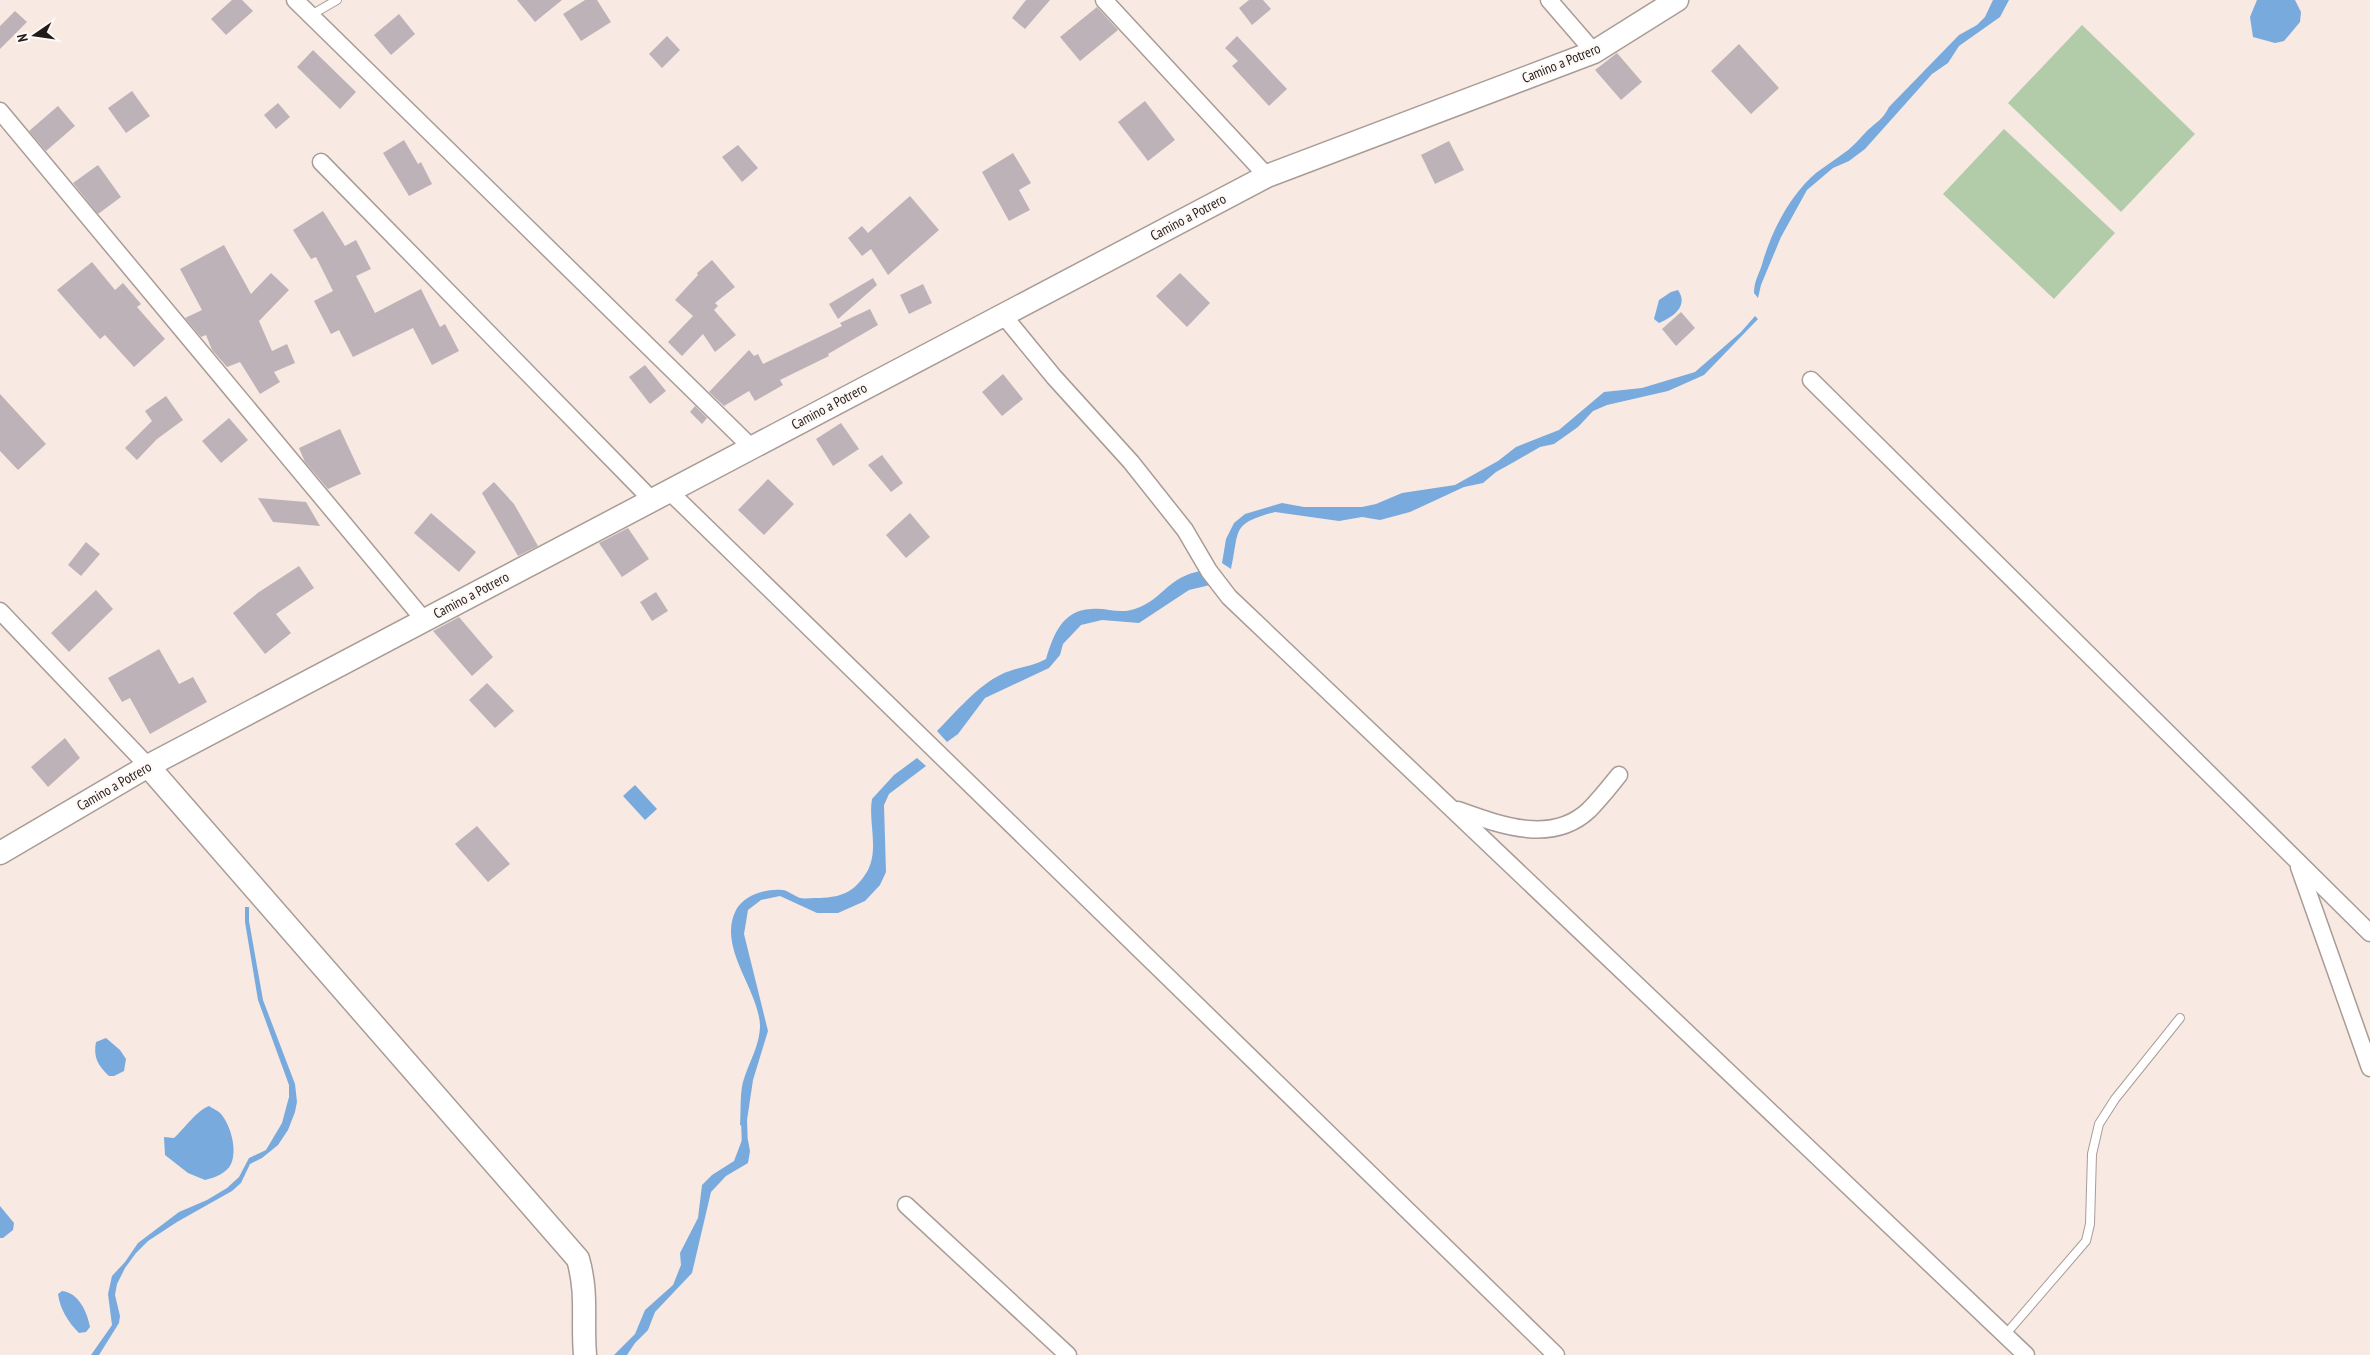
<svg xmlns="http://www.w3.org/2000/svg" width="2370" height="1355" font-family="'PT Sans Narrow',sans-serif">
  <rect width="100%" height="100%" fill="#f8e9e3"/>
  <g fill="#b2cca9">
    <polygon points="2082,25 2195,134 2121,212 2008,103"/>
    <polygon points="2004,129 2115,233 2054,299 1943,194"/>
  </g>
  <g fill="#78aadd">
    <path d="M1993,0H2009L2000,17L1959,46L1948,63L1932,74L1865,149L1849,161L1833,168L1807,190L1781,237L1761,285L1758,298L1754,293C1754,280 1760,273 1763,261C1772,230 1791,194 1816,173C1825,166 1835,160 1844,153C1853,147 1859,139 1866,132C1877,121 1881,122 1889,107L1959,35L1977,25L1985,17Z"/>
    <polygon points="2257,0 2295,0 2301,12 2300,22 2284,41 2275,43 2253,37 2250,17"/>
    <path d="M1678,290C1689,306 1673,317 1659,323L1654,319L1659,300L1671,292Z"/>
    <path d="M1755,316L1758,319L1704,375L1668,391L1607,405L1593,411L1578,427L1554,444L1540,447L1514,462L1496,472L1483,483L1464,487L1410,512L1380,520L1362,517L1339,521L1275,512C1230,524 1240,530 1231,569L1222,563L1226,539L1234,523L1245,514L1282,503L1304,507H1362L1376,504L1402,493L1455,485L1498,461L1516,447L1559,430L1604,392L1642,388L1695,372L1741,332Z"/>
    <path d="M1201,571L1210,585L1189,590L1139,623L1102,620L1081,625L1063,644L1060,655L1049,668L985,698L958,734L947,742L937,731C957,711 977,686 1002,674C1016,667 1032,667 1046,659C1053,636 1062,610 1091,609C1109,607 1119,616 1140,607C1164,597 1168,577 1201,571Z"/>
    <path d="M917,758L926,766L889,794L884,805L886,872L880,885L865,901L838,913H817L780,896L761,900L748,910L744,934L768,1031L753,1080L746,1127L740,1125C741,1113 740,1099 742,1087C746,1066 760,1048 760,1025C758,988 717,947 736,910C744,895 767,888 783,890C789,891 794,896 800,898C804,899 810,898 815,898C840,898 855,893 868,870C879,848 868,821 872,799L894,775Z"/>
    <polygon points="635,785 657,809 645,820 623,796"/>
    <polygon points="245,907 249,907 249,921 263,1000 295,1084 297,1102 295,1112 288,1130 278,1145 262,1158 250,1164 241,1183 232,1191 177,1222 148,1241 136,1253 125,1268 117,1284 115,1295 120,1316 119,1323 99,1355 91,1355 112,1325 108,1294 112,1276 125,1262 138,1243 179,1212 207,1200 227,1188 239,1177 249,1158 266,1150 282,1123 289,1097 289,1085 258,1000 245,922"/>
    <path d="M106,1038L120,1050L126,1059L124,1071L114,1076H109C98,1066 93,1057 96,1042Z"/>
    <path d="M209,1106C212,1108 216,1110 219,1112C230,1122 238,1150 231,1164C227,1173 214,1178 205,1180L188,1173L165,1155L164,1137L174,1138C184,1129 197,1110 209,1106Z"/>
    <polygon points="742,1140 748,1140 750,1151 748,1163 726,1176 711,1192 692,1273 655,1312 648,1330 635,1343 627,1355 614,1355 635,1334 645,1310 673,1285 681,1265 680,1253 698,1218 702,1185 712,1175 734,1161"/>
    <polygon points="0,1206 14,1223 13,1230 3,1238 0,1238"/>
    <path d="M62,1291C79,1293 87,1312 90,1327L86,1332L79,1333C68,1322 60,1309 58,1294Z"/>
  </g>
  <g fill="none" stroke-linecap="round" stroke-linejoin="round">
    <polyline stroke="#78aadd" stroke-width="6" points="744,1119 745,1149"/>
  </g>
  <g fill="#beb2b9">
    <polygon points="232,0 242,0 253,11 226,35 211,19"/>
    <polygon points="517,0 562,0 535,22"/>
    <polygon points="585,0 597,0 611,22 581,41 563,14"/>
    <polygon points="1026,0 1050,0 1025,29 1012,18"/>
    <polygon points="1249,0 1263,0 1271,9 1252,25 1239,8"/>
    <polygon points="1097,7 1118,30 1080,61 1060,37"/>
    <polygon points="15,11 27,22 0,49 0,26"/>
    <polygon points="399,14 415,34 391,55 374,35"/>
    <polygon points="667,36 680,50 662,68 649,54"/>
    <polygon points="1237,36 1287,89 1269,106 1232,66 1238,61 1225,48"/>
    <polygon points="1739,44 1779,88 1751,114 1711,71"/>
    <polygon points="313,50 356,92 340,109 297,67"/>
    <polygon points="1617,53 1642,82 1621,100 1595,70"/>
    <polygon points="132,91 150,116 126,133 108,108"/>
    <polygon points="1145,101 1175,140 1148,161 1118,122"/>
    <polygon points="278,103 290,117 276,129 264,115"/>
    <polygon points="58,106 75,126 46,151 29,131"/>
    <polygon points="404,140 418,164 421,162 432,184 409,196 383,153"/>
    <polygon points="1449,141 1464,170 1435,184 1421,155"/>
    <polygon points="738,145 758,168 742,182 722,157"/>
    <polygon points="1013,153 1031,183 1019,190 1030,210 1009,221 982,172"/>
    <polygon points="98,165 121,197 98,214 73,183"/>
    <polygon points="910,196 939,230 888,275 871,249 862,256 848,238 862,226 868,233"/>
    <polygon points="323,211 345,246 356,240 371,269 356,276 375,313 421,289 440,327 445,324 459,351 432,365 413,328 353,357 339,330 331,334 314,301 333,291 316,257 311,259 293,230"/>
    <polygon points="224,245 251,294 271,273 289,290 259,321 272,351 287,344 295,363 274,372 280,382 260,394 240,362 227,367 212,350 206,335 201,337 185,318 202,310 180,269"/>
    <polygon points="712,260 735,287 715,303 718,306 714,310 736,335 715,352 703,334 682,356 668,342 693,316 675,300 698,275 697,273"/>
    <polygon points="92,262 115,290 123,283 141,304 137,307 165,339 134,367 105,335 100,339 57,290"/>
    <polygon points="1180,273 1210,303 1187,327 1156,296"/>
    <polygon points="873,278 877,285 838,319 829,304"/>
    <polygon points="923,284 932,303 909,314 900,295"/>
    <polygon points="870,309 878,325 828,354 829,356 780,380 783,385 755,401 749,391 724,406 709,392 749,350 754,356 758,354 763,364 842,326 840,323"/>
    <polygon points="1681,312 1695,328 1676,346 1662,329"/>
    <polygon points="645,365 666,391 650,404 629,377"/>
    <polygon points="1003,374 1023,399 1002,416 982,392"/>
    <polygon points="0,394 46,444 18,470 0,451"/>
    <polygon points="166,396 183,420 157,439 137,460 125,448 152,421 145,411"/>
    <polygon points="695,406 707,418 702,424 690,412"/>
    <polygon points="229,418 248,440 221,463 202,441"/>
    <polygon points="841,423 859,449 833,466 816,439"/>
    <polygon points="340,429 361,474 328,489 305,462 299,448"/>
    <polygon points="882,455 903,483 891,492 868,465"/>
    <polygon points="768,479 794,504 764,535 738,510"/>
    <polygon points="494,482 514,504 538,546 518,556 482,493"/>
    <polygon points="258,498 306,502 320,526 273,522"/>
    <polygon points="431,513 476,552 459,572 414,533"/>
    <polygon points="910,513 930,537 906,558 886,535"/>
    <polygon points="628,528 649,559 622,577 599,543"/>
    <polygon points="86,542 100,554 81,576 68,565"/>
    <polygon points="299,566 314,588 276,614 291,633 265,654 233,613 259,592"/>
    <polygon points="96,590 113,609 69,652 51,633"/>
    <polygon points="656,592 668,611 652,621 640,602"/>
    <polygon points="459,617 493,657 472,676 433,631"/>
    <polygon points="159,649 179,684 193,677 207,702 150,734 130,698 122,702 108,678"/>
    <polygon points="487,683 514,711 495,728 469,700"/>
    <polygon points="65,738 80,758 48,787 31,767"/>
    <polygon points="477,826 510,864 488,882 455,844"/>
  </g>
  <g fill="none" stroke-linecap="round" stroke-linejoin="round">
    <defs>
      <g id="lane">
        <polyline points="311,15 337,0"/>
        <polyline points="2005,1335 2086,1241 2090,1224 2092,1154 2099,1124 2115,1099 2180,1018"/>
      </g>
      <g id="street">
        <polyline points="295,0 751,447"/>
        <polyline points="1104,0 1267,176"/>
        <polyline points="1549,0 1594,52"/>
        <polyline points="0,111 424,620"/>
        <polyline points="321,162 652,500"/>
        <polyline points="1003,315 1054,377 1131,462 1185,530 1209,571 1229,597 2026,1355"/>
        <polyline points="1811,380 2370,933"/>
        <polyline points="669,491 1556,1355"/>
        <polyline points="0,611 148,766"/>
        <path d="M1458,810C1500,825 1552,845 1589,810C1600,799 1610,786 1619,775"/>
        <polyline points="2299,867 2370,1068"/>
        <polyline points="906,1205 1068,1355"/>
      </g>
      <g id="secondary">
        <path d="M148,766L578,1259C588,1294 582,1320 585,1355"/>
        <polyline points="0,853 148,766 1267,176 1594,52 1677,0"/>
      </g>
    </defs>
    <use href="#lane" stroke="#a99c96" stroke-width="10"/>
    <use href="#street" stroke="#a99c96" stroke-width="19"/>
    <use href="#secondary" stroke="#a99c96" stroke-width="25"/>
    <use href="#lane" stroke="#fff" stroke-width="8"/>
    <use href="#street" stroke="#fff" stroke-width="16"/>
    <use href="#secondary" stroke="#fff" stroke-width="22"/>
  </g>
  <g text-anchor="middle" stroke-width="4.5" stroke-linejoin="round" paint-order="stroke">
    <g font-size="14" fill="#211c19" stroke="#fef8f6">
      <text transform="translate(1561 63) rotate(-22)" y="5">Camino a Potrero</text>
      <text transform="translate(1188 217) rotate(-28)" y="5">Camino a Potrero</text>
      <text transform="translate(829 406) rotate(-28)" y="5">Camino a Potrero</text>
      <text transform="translate(471 595) rotate(-28)" y="5">Camino a Potrero</text>
      <text transform="translate(114 786) rotate(-30)" y="5">Camino a Potrero</text>
    </g>
  </g>
  <g transform="translate(35 35) rotate(257)" stroke="#fef8f6" stroke-width="4" paint-order="stroke">
  <path d="M0-4L9 19L0 12L-9 19Z" fill="#211c19"/>
  <text y="-8" font-size="14" font-weight="bold" text-anchor="middle" fill="#211c19">N</text>
  </g>
</svg>
